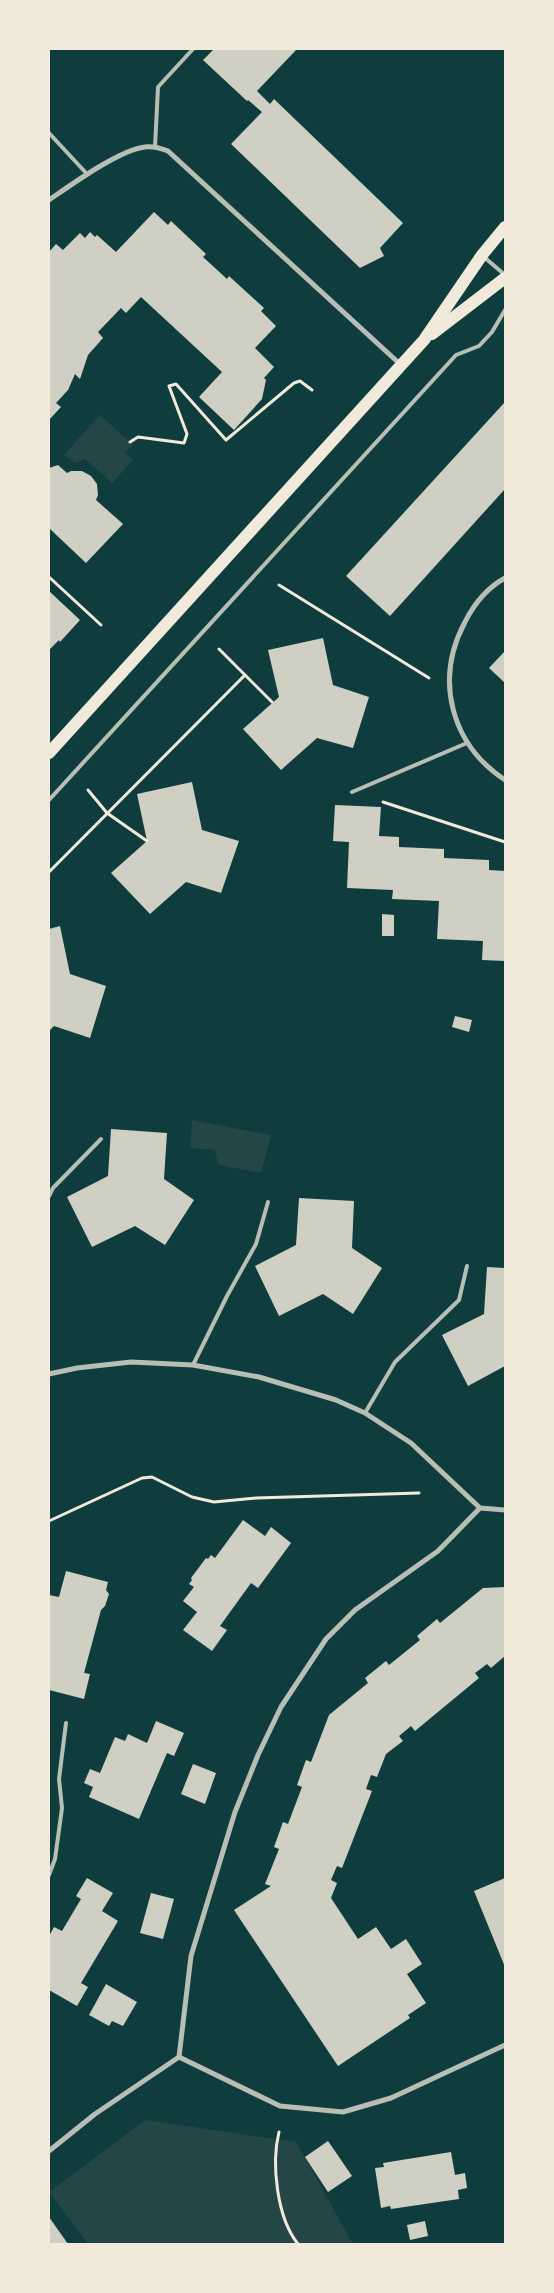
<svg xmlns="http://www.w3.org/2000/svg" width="554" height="2293" font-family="Helvetica,sans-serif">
  <rect width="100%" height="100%" fill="#0f3d3e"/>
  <g fill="#244646">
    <polygon points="100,415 133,445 125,453 133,460 112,483 85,459 75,463 64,455"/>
    <polygon points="192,1120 271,1135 261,1173 218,1165 215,1150 190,1148"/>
    <polygon points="145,2120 296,2142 353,2244 88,2244 49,2192"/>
  </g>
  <g fill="#cfcfc3">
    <polygon points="214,49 297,49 257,91 270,104 274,99 403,223 380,248 384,256 360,268 231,144 262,112 248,100 247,101 203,60"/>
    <polygon points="154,212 168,225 171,221 206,254 203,257 227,279 229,276 264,308 261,311 276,326 255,348 274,367 264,378 266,380 262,399 234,430 199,397 222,372 141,297 126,313 121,308 98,332 103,338 88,355 80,379 75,374 68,390 56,403 61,407 49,420 49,252 56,244 63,250 80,233 85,238 90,232 95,237 97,235 116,252"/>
    <polygon points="505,402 505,489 390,616 346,576"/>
    <polygon points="58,465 67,473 71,471 82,471 91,476 97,484 98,495 96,500 123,524 86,563 49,528 49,468"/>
    <polygon points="49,591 80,620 60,642 59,640 49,650"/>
    <polygon points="323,638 333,685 369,697 353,748 317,738 281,770 243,729 279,697 268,650"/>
    <polygon points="505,651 505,683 489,668"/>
    <polygon points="192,782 202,830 239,841 221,893 186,882 150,914 111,873 147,841 137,794"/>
    <polygon points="335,805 381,807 379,836 399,837 399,847 444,849 444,858 489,860 489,870 505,871 505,961 482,960 483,941 437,939 439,901 392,899 393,890 347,888 349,842 333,841"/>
    <polygon points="382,914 394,915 394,936 382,936"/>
    <polygon points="60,926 70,974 106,986 90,1038 54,1026 49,1031 49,929"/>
    <polygon points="455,1016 472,1020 469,1032 452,1027"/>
    <polygon points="111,1129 167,1133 164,1179 194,1200 165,1245 135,1226 92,1247 67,1197 108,1176"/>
    <polygon points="299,1198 354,1201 352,1248 382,1268 353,1314 323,1294 279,1316 255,1266 296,1245"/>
    <polygon points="487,1267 505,1268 505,1366 468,1386 442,1335 484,1314"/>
    <polygon points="243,1520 265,1536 271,1527 291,1543 258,1588 251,1583 220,1626 227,1630 212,1651 183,1630 197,1612 183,1601 194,1587 189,1584 192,1580 191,1578 206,1558 208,1559 211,1555 215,1558"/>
    <polygon points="66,1571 108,1582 106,1590 109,1594 105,1606 101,1610 84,1673 90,1674 84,1699 49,1690 49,1595 59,1597"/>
    <polygon points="505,1587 505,1656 491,1668 487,1664 475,1673 479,1678 415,1731 411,1726 399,1736 403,1741 386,1754 377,1777 371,1775 366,1789 372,1791 342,1868 337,1866 331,1880 337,1883 331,1898 358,1939 376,1927 391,1949 406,1939 422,1964 407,1974 426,2003 408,2015 410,2018 338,2066 234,1910 271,1886 265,1884 279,1849 274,1847 283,1822 288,1824 302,1787 297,1785 306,1760 311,1762 329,1715 368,1683 365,1678 386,1661 389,1665 420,1640 417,1636 437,1619 440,1623 483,1588"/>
    <polygon points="156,1721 184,1733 174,1756 167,1753 139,1819 89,1797 93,1787 84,1783 90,1769 100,1773 115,1737 125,1741 128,1734 147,1743"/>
    <polygon points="193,1764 216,1773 205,1804 181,1794"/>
    <polygon points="87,1878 113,1893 102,1911 118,1921 81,1983 88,1987 77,2006 49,1990 49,1936 54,1927 62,1931 81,1899 76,1896"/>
    <polygon points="505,1878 505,1967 474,1891"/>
    <polygon points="151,1893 174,1899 163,1939 140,1933"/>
    <polygon points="106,1984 137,2002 123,2026 112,2021 109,2026 89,2015"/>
    <polygon points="328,2141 352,2176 328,2192 305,2157"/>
    <polygon points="451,2152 455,2175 465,2173 467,2188 458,2190 459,2199 391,2209 390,2206 381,2208 375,2168 384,2167 383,2163"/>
    <polygon points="49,2217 68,2244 49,2244"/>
    <polygon points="425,2221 428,2236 410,2240 407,2225"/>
  </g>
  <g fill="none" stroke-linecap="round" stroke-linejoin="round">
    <g stroke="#f1e9da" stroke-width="3">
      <polyline points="130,442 138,437 184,443 187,434 169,386 176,384 226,440 294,383 300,381 312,390"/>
      <polyline points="49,577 101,625"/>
      <polyline points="279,585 429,678"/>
      <polyline points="219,649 272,702"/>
      <polyline points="88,790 107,813 147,841"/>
      <polyline points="383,802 505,842"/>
      <polyline points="49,872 245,675"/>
      <polyline points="49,1521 142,1478 152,1477 192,1497 214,1502 256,1498 419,1493"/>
      <path d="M279,2132C271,2164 277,2218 298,2244"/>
    </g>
    <g stroke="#b8beb3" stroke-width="4">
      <polyline points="49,133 87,174"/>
      <polyline points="155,147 158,87 193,49"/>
      <polyline points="484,257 505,275"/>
      <polyline points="352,792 467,743"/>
      <polyline points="49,800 456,355 479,346 492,332 505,310"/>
      <polyline points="49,1196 53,1188 101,1139"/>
      <polyline points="193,1365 227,1296 256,1244 268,1202"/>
      <polyline points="365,1413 395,1362 459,1300 467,1266"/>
      <polyline points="49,1875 55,1859 62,1808 59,1779 66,1723"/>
    </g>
    <g stroke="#b8beb3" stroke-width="5">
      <path d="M49,200C71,185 119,150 145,147C153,146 160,148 168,151L401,365"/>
      <path d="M505,578C487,588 474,604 465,622C434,680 451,744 505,780"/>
      <polyline points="49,1374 77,1368 131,1362 193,1365 259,1377 336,1400 365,1413 411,1443 480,1508 505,1510"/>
      <polyline points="179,2057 280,2106 343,2112 391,2098 505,2045"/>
      <polyline points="49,2151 95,2114 179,2057 191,1956 235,1812 258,1755 281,1707 326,1639 355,1610 438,1551 480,1508"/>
    </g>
    <g stroke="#f1e9da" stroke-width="12">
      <polyline points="432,334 505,278"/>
      <polyline points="49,753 424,340 482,255 505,227"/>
    </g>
  </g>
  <rect width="554" height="2293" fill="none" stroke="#f1e9da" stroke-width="100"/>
</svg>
